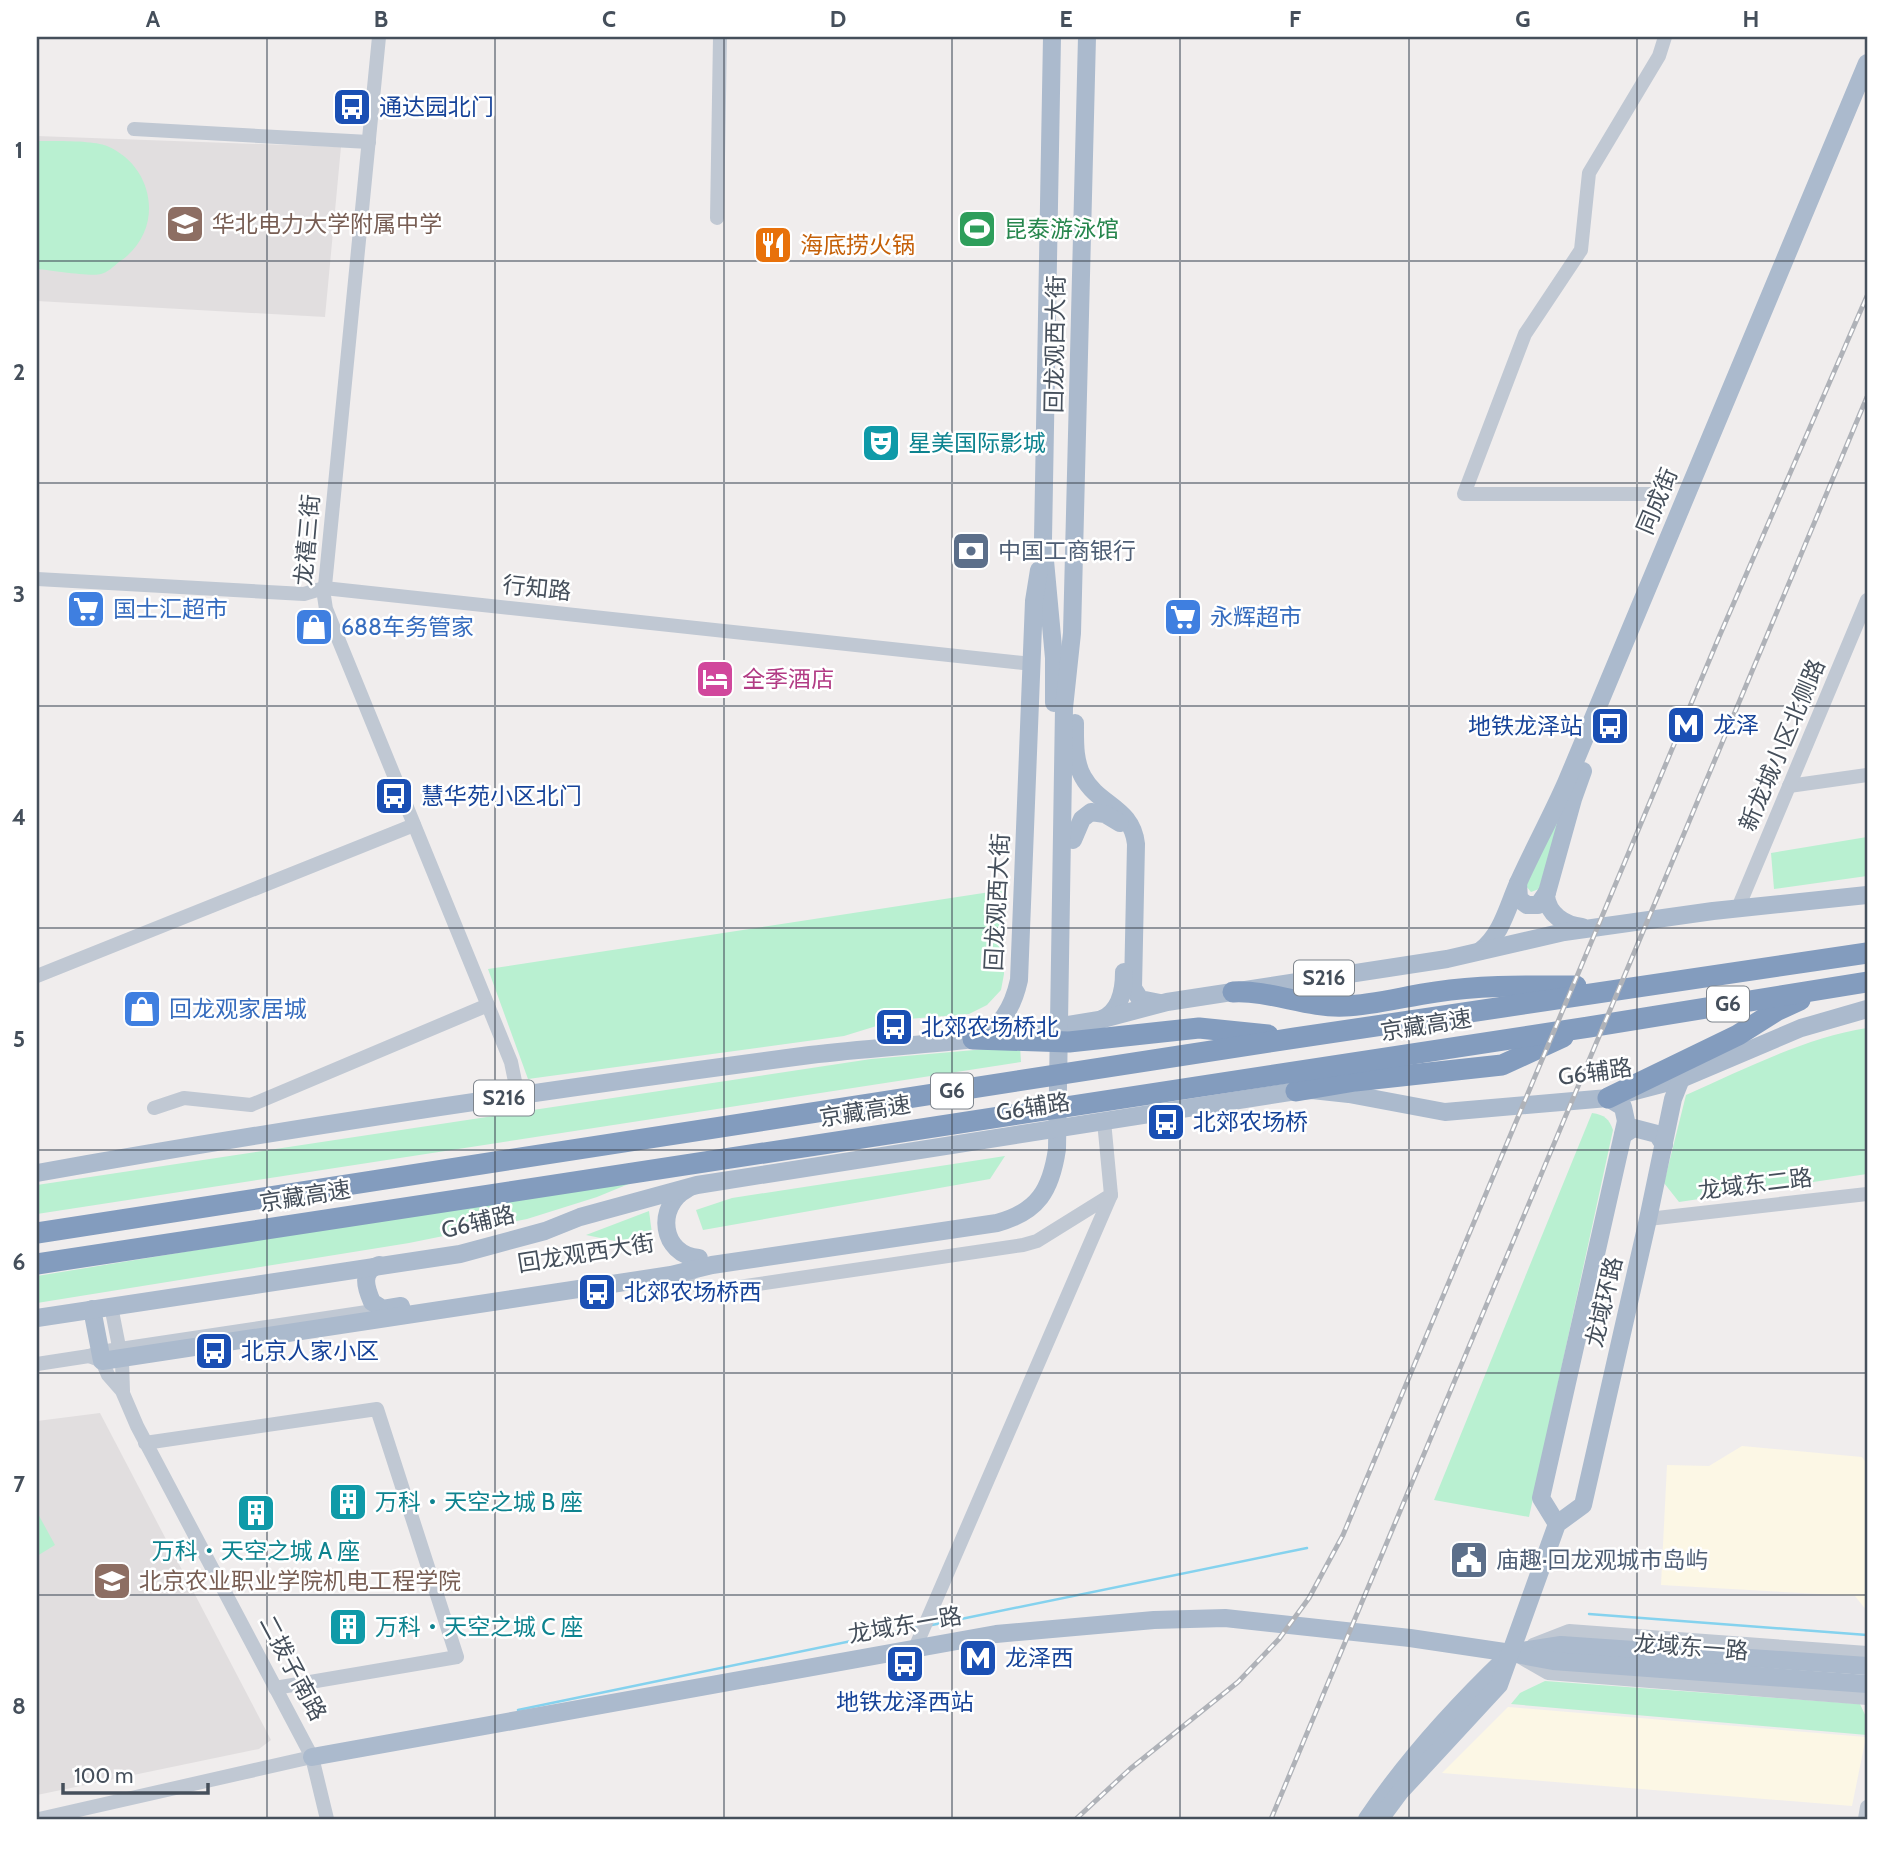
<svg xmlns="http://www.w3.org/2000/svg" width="1904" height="1856" font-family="Cabin,'Noto Sans SC',sans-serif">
  <rect width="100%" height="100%" fill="#f0eded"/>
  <g fill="#fcf7e5">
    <polygon points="1742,1446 1862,1457 1867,1464 1867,1611 1855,1596 1661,1585 1667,1465 1709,1466"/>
    <polygon points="1508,1707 1866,1737 1852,1806 1442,1773"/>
  </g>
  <g fill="#e1dedf">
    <polygon points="37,136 341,147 325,317 37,301"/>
    <polygon points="100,1413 271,1740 259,1749 37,1795 37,1421"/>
  </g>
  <g fill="#b9f0d1">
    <path d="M37,141C53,141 93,140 107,146C156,167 165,232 119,262C114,266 107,273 101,274C91,277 50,270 37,269Z"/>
    <polygon points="1566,798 1539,889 1531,892 1526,886"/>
    <polygon points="1867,837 1867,876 1774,889 1771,853"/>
    <polygon points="1003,890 1004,974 1001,990 987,1005 969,1014 896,1020 844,1036 528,1079 488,969"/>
    <path d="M1867,1028V1174L1679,1202L1664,1183L1686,1095C1745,1069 1804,1038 1867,1028Z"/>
    <polygon points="1020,1046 1021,1062 37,1214 37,1185 871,1059"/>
    <path d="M1592,1113C1605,1115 1609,1119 1613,1130L1529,1517L1434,1500Z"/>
    <polygon points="1005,1156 990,1179 703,1230 696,1210 732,1198"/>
    <polygon points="648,1176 597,1197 527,1219 409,1243 37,1303 37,1276"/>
    <polygon points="649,1211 654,1249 586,1235"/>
    <polygon points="37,1512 55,1545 37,1556"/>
    <polygon points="1545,1681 1860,1704 1867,1719 1867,1735 1511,1704 1520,1693"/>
  </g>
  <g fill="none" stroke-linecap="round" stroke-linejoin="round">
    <g stroke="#85d2ee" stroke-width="2.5">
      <polyline points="1589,1614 1867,1635"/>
      <polyline points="932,1625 1307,1548"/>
      <polyline points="518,1710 919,1627"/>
    </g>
    <g stroke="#c0c8d3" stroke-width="14">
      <polyline points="379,37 324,596 326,609 511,1062 518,1096"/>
      <polyline points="134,129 369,142"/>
      <polyline points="717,218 720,37"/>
      <polyline points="1650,494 1464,494 1525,334 1581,250 1589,173 1659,56 1665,37"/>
      <polyline points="37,579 304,594 324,588 1032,664"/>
      <polyline points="1789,786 1867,775"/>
      <polyline points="1738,908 1867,600"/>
      <polyline points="37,976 414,825"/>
      <polyline points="154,1108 184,1098 251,1105 488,1005"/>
      <polyline points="1648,1219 1867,1194"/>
      <polyline points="671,1275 703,1288 718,1290 1023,1245 1037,1241 1111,1195 1104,1121"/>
      <polyline points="111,1306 122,1362 123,1391"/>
      <polyline points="89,1356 102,1361 108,1375 122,1391 137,1426 312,1757 327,1819"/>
      <polyline points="37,1364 89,1356 100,1352 387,1309"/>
      <polyline points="145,1443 377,1409 457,1657 275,1688"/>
      <polyline points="1533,1645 1569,1631 1867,1653"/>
      <polyline points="915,1648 1111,1195"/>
      <polyline points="1522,1658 1548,1673 1867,1698"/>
      <polyline points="39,1819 312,1757"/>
      <polyline points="1865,1819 1867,1807"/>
    </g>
    <g stroke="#abbacd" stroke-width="18">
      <polyline points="1052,37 1043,539 1054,658 1054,703"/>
      <path d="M1075,723C1075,741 1074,761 1083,777C1099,806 1132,807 1136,844L1133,988L1140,999L1160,1003"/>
      <polyline points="1073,840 1082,819 1091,812 1105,814 1120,823"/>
      <polyline points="1518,883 1519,899 1527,905 1538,905 1547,892"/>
      <path d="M1582,927C1564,925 1548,914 1546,896L1573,799L1583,771"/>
      <path d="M1480,951C1502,935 1508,905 1519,881C1534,848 1551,817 1566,783L1867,63"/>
      <path d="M1102,1019C1121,1011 1124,990 1124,972"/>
      <polyline points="1018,1033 1099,1020 1167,1002 1447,959 1564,932 1713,911 1867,895"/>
      <path d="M973,1039C1001,1030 1013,1007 1019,980L1034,601L1039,570"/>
      <polyline points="1623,1135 1634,1128 1657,1134 1664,1145"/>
      <path d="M37,1173C293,1127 552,1089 810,1055C868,1048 926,1045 984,1038"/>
      <path d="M687,1189C655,1206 661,1255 699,1258"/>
      <path d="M379,1265C360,1271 366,1288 372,1302L383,1309L401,1306"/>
      <path d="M92,1309L102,1361L671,1275L712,1265L997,1223C1038,1212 1051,1190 1057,1149L1064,708L1072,633L1087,37"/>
      <polyline points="37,1318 460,1254 545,1231 580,1217 697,1185 1296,1091 1312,1090 1349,1094 1445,1112 1608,1098 1681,1079 1801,1028 1867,1009"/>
      <polyline points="1557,1524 1541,1498 1626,1121 1623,1107 1608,1098"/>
      <polyline points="1522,1651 1561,1645 1867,1666"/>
      <polyline points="312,1757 996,1634 1154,1620 1225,1618 1410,1638 1511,1653 1553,1661 1867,1684"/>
      <path d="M1367,1819C1406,1761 1456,1706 1506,1658"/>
      <polyline points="1380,1819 1400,1792 1499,1685 1557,1524 1583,1505 1648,1219 1673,1099 1681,1079"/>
    </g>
    <g stroke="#839cbe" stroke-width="21">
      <path d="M1233,992C1271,990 1307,1008 1345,1006C1375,1005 1406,996 1436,992C1483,985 1529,986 1576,986"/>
      <polyline points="973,1039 1069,1042 1199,1028 1268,1035"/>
      <polyline points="1296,1091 1355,1081 1502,1065 1563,1037"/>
      <polyline points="1608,1098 1738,1035 1776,1011 1800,1000"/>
      <polyline points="37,1233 1295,1038 1867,953"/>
      <polyline points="37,1264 1589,1027 1867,982"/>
    </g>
    <defs>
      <g id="rail">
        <polyline points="1076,1819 1130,1769 1238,1682 1279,1639 1309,1598 1343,1535 1719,637 1867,296"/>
        <polyline points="1271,1819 1867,397"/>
      </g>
    </defs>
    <use href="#rail" stroke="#afb2b8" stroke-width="5"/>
    <use href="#rail" stroke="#fff" stroke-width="2.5" stroke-dasharray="8" stroke-linecap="butt"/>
  </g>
  <path fill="none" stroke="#454f5b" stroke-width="2" stroke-opacity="0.55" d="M267,37V1819M495,37V1819M724,37V1819M952,37V1819M1180,37V1819M1409,37V1819M1637,37V1819M37,261H1867M37,483H1867M37,706H1867M37,928H1867M37,1150H1867M37,1373H1867M37,1595H1867"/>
  <defs>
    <symbol id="bus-square" viewBox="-11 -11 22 22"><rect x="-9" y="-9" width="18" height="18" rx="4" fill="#1a4fb4" stroke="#fff"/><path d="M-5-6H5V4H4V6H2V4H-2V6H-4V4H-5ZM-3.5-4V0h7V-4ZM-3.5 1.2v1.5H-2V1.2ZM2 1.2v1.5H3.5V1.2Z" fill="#fff"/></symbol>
    <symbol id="school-square" viewBox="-11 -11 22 22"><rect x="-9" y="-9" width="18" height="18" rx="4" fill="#8d6e63" stroke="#fff"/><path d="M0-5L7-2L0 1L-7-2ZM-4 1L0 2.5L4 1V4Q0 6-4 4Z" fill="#fff"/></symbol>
    <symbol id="stadium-square" viewBox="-11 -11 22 22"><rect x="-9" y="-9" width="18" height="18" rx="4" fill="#2e9e5b" stroke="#fff"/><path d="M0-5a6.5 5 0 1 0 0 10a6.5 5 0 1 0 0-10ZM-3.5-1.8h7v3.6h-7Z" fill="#fff"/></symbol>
    <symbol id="restaurant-square" viewBox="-11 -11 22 22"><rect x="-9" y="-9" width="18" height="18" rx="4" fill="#e8710a" stroke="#fff"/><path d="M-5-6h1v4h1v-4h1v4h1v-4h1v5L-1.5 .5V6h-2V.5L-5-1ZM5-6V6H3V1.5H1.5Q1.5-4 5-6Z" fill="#fff"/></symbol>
    <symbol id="theatre-square" viewBox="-11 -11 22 22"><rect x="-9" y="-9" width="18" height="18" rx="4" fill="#0f9aa8" stroke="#fff"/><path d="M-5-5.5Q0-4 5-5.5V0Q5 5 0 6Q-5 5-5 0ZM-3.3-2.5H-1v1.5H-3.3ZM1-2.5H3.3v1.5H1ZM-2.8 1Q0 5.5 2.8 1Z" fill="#fff"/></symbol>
    <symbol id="bank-square" viewBox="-11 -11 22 22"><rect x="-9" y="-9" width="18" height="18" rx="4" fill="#5c6f8a" stroke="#fff"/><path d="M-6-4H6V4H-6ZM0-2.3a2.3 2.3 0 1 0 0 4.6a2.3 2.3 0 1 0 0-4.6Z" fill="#fff"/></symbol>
    <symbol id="supermarket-square" viewBox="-11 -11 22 22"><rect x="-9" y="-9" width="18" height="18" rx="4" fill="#3f7fe0" stroke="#fff"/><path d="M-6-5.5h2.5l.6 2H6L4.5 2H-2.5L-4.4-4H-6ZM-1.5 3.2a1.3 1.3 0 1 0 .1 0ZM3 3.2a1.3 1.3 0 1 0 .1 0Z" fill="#fff"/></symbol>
    <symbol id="shop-square" viewBox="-11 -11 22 22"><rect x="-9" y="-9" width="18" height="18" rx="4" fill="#3f7fe0" stroke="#fff"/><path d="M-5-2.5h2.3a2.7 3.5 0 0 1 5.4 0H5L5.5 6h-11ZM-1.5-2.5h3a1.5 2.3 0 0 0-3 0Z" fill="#fff"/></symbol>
    <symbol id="hotel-square" viewBox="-11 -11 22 22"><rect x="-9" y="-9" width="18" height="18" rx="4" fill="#d1479c" stroke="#fff"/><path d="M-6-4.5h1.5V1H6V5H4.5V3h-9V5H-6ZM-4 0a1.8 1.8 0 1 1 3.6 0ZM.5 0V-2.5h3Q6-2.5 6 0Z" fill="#fff"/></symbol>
    <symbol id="metro-square" viewBox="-11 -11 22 22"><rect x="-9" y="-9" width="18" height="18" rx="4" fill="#1a4fb4" stroke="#fff"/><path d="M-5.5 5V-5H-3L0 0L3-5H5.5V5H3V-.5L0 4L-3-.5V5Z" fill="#fff"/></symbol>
    <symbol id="building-square" viewBox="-11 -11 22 22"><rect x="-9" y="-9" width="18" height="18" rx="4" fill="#0f9aa8" stroke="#fff"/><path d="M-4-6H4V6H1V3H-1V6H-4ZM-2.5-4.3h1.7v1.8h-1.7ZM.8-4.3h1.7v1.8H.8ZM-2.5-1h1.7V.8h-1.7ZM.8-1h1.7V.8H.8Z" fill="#fff"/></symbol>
    <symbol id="civic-square" viewBox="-11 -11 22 22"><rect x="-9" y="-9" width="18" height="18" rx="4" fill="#5c6f8a" stroke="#fff"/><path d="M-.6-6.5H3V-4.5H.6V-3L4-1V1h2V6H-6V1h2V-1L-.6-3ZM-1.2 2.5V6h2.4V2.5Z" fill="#fff"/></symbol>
    <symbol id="university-square" viewBox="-11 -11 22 22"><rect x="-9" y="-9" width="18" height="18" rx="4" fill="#8d6e63" stroke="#fff"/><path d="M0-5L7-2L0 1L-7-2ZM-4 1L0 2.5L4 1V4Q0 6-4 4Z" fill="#fff"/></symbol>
  </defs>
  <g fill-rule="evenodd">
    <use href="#bus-square" x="330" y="85" width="44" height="44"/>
    <use href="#school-square" x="163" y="202" width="44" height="44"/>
    <use href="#stadium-square" x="955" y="207" width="44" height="44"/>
    <use href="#restaurant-square" x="751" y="223" width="44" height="44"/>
    <use href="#theatre-square" x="859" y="421" width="44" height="44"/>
    <use href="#bank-square" x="949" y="529" width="44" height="44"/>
    <use href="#supermarket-square" x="64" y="587" width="44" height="44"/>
    <use href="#supermarket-square" x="1161" y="595" width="44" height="44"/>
    <use href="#shop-square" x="292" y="605" width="44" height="44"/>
    <use href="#hotel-square" x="693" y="657" width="44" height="44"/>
    <use href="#metro-square" x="1664" y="703" width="44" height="44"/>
    <use href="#bus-square" x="1588" y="704" width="44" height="44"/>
    <use href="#bus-square" x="372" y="774" width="44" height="44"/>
    <use href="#shop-square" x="120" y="987" width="44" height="44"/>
    <use href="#bus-square" x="872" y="1005" width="44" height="44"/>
    <use href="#bus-square" x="1144" y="1100" width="44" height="44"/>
    <use href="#bus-square" x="575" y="1270" width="44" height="44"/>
    <use href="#bus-square" x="192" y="1329" width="44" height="44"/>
    <use href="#building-square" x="326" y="1480" width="44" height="44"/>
    <use href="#building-square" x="234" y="1491" width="44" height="44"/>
    <use href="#civic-square" x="1447" y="1538" width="44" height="44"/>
    <use href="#university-square" x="90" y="1559" width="44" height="44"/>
    <use href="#building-square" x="326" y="1605" width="44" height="44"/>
    <use href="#metro-square" x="956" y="1636" width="44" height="44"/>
    <use href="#bus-square" x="883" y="1642" width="44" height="44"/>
  </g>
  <g text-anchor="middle" stroke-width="5" stroke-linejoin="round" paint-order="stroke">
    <g fill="#fff" stroke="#7d848c" stroke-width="2">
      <rect x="1294" y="960.5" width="60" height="35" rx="5"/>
      <rect x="1707" y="986.5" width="42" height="35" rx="5"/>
      <rect x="931" y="1073.5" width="42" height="35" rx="5"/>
      <rect x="474" y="1080.5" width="60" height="35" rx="5"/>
    </g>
    <g font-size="21" font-weight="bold" fill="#454f5b">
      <text x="1324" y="985">S216</text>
      <text x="1728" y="1011">G6</text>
      <text x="952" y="1098">G6</text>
      <text x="504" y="1105">S216</text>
    </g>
    <g font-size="23" fill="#164399" stroke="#fff" text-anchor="start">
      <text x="379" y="115">通达园北门</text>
      <text x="1713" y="733">龙泽</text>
      <text x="1583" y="734" text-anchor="end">地铁龙泽站</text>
      <text x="421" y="804">慧华苑小区北门</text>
      <text x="921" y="1035">北郊农场桥北</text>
      <text x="1193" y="1130">北郊农场桥</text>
      <text x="624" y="1300">北郊农场桥西</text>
      <text x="241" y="1359">北京人家小区</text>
      <text x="1005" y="1666">龙泽西</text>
      <text x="905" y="1710" text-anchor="middle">地铁龙泽西站</text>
    </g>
    <g font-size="23" fill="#785e54" stroke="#fff" text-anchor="start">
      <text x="212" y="232">华北电力大学附属中学</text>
      <text x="139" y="1589">北京农业职业学院机电工程学院</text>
    </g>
    <g font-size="23" fill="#27864d" stroke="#fff" text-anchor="start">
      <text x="1004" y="237">昆泰游泳馆</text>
    </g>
    <g font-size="23" fill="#c56008" stroke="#fff" text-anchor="start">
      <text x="800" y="253">海底捞火锅</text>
    </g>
    <g font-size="23" fill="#454f5b" stroke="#fff">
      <text transform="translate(1055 344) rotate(-89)" y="8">回龙观西大街</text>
      <text transform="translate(1657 501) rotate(-67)" y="8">同成街</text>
      <text transform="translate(307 540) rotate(-85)" y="8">龙禧三街</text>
      <text transform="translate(537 588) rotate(6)" y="8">行知路</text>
      <text transform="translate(1782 745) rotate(-67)" y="8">新龙城小区北侧路</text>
      <text transform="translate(997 902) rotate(-87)" y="8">回龙观西大街</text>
      <text transform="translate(1426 1025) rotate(-9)" y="8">京藏高速</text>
      <text transform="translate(1595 1072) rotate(-8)" y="8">G6辅路</text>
      <text transform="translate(1033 1107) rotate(-9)" y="8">G6辅路</text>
      <text transform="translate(865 1111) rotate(-9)" y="8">京藏高速</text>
      <text transform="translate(1755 1184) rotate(-7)" y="8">龙域东二路</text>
      <text transform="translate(305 1196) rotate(-9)" y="8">京藏高速</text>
      <text transform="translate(478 1222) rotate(-13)" y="8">G6辅路</text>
      <text transform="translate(586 1253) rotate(-9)" y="8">回龙观西大街</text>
      <text transform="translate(1604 1302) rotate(-77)" y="8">龙域环路</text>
      <text transform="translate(905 1625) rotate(-10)" y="8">龙域东一路</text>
      <text transform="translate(1691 1647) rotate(4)" y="8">龙域东一路</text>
      <text transform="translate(293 1668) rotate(62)" y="8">二拨子南路</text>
    </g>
    <g font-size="23" fill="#0d838f" stroke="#fff" text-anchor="start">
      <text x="908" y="451">星美国际影城</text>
      <text x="375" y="1510">万科・天空之城 B 座</text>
      <text x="256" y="1559" text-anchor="middle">万科・天空之城 A 座</text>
      <text x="375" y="1635">万科・天空之城 C 座</text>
    </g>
    <g font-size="23" fill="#4e5e75" stroke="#fff" text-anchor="start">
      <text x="998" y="559">中国工商银行</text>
      <text x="1496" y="1568">庙趣·回龙观城市岛屿</text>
    </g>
    <g font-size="23" fill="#366cbe" stroke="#fff" text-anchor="start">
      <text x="113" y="617">国士汇超市</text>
      <text x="1210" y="625">永辉超市</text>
      <text x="341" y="635">688车务管家</text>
      <text x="169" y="1017">回龙观家居城</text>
    </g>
    <g font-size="23" fill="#b23c85" stroke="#fff" text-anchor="start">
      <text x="742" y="687">全季酒店</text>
    </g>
  </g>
  <rect width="1904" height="1856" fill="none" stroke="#ffffff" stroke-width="77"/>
  <path d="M63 1783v10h145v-10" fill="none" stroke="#454f5b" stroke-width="3.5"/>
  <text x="74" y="1783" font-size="21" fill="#454f5b" stroke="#ffffff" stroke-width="5" paint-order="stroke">100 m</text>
  <rect x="38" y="38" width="1828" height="1780" fill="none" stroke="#454f5b" stroke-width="2.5"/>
  <g font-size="23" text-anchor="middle" font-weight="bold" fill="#454f5b">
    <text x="153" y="27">A</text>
    <text x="381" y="27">B</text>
    <text x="609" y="27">C</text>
    <text x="838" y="27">D</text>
    <text x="1066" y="27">E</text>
    <text x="1295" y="27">F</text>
    <text x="1523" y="27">G</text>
    <text x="1751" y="27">H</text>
    <text x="19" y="158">1</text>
    <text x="19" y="380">2</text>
    <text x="19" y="602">3</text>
    <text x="19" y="825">4</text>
    <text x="19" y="1047">5</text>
    <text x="19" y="1270">6</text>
    <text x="19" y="1492">7</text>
    <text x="19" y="1714">8</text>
  </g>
</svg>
